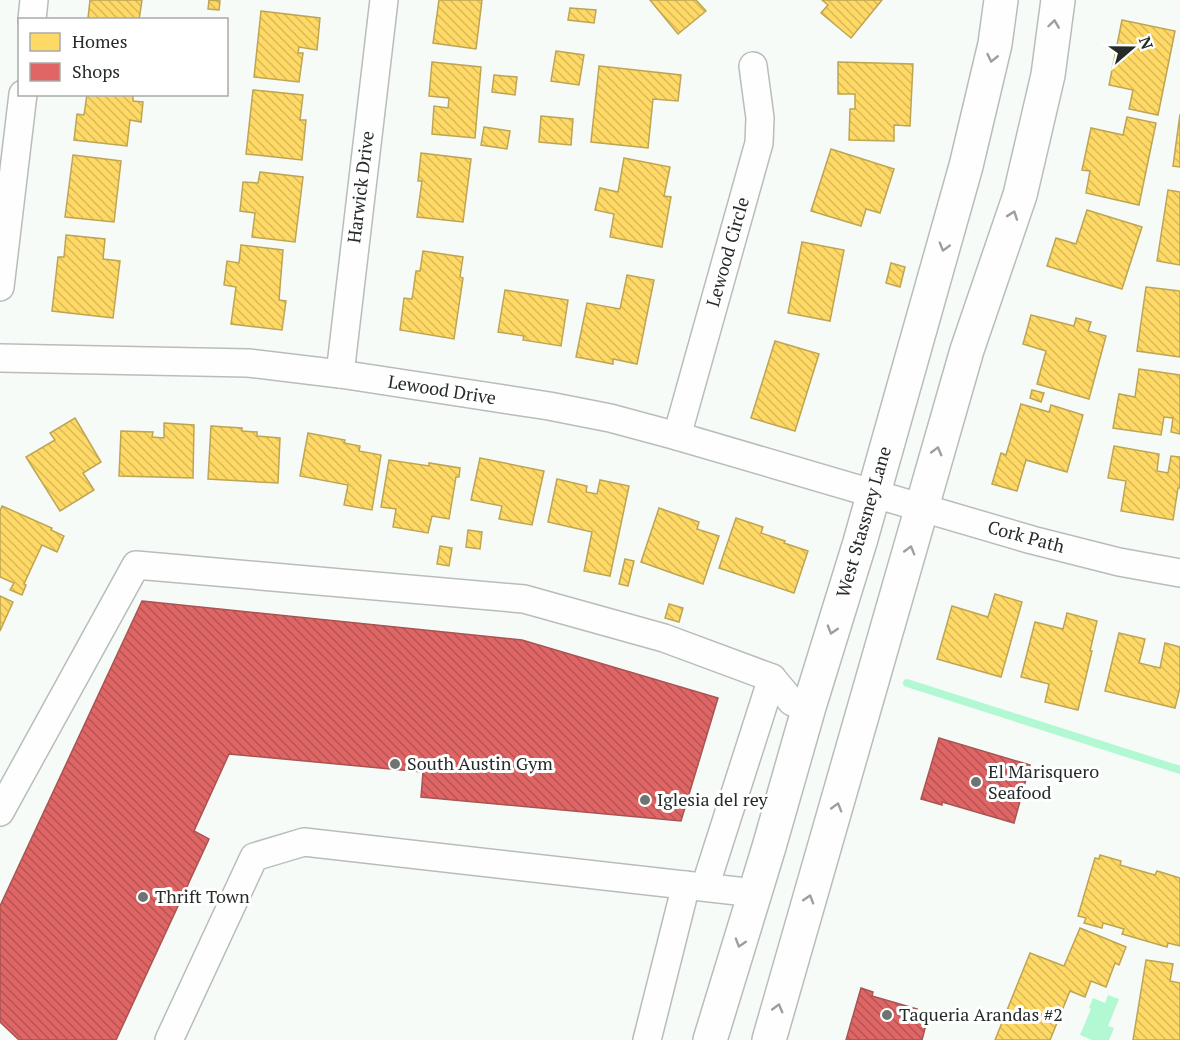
<svg xmlns="http://www.w3.org/2000/svg" width="1180" height="1040" font-family="'PT Serif',serif">
  <defs>
    <pattern id="homes-back-hatch" width="6" height="6" patternUnits="userSpaceOnUse" patternTransform="scale(1.5)"><rect width="6" height="6" fill="#ffd966"/><path d="M-1 5l2 2M0 0l6 6M5-1l2 2" fill="none" stroke="#daba58"/></pattern>
    <pattern id="shops-back-hatch" width="6" height="6" patternUnits="userSpaceOnUse" patternTransform="scale(1.5)"><rect width="6" height="6" fill="#e06666"/><path d="M-1 5l2 2M0 0l6 6M5-1l2 2" fill="none" stroke="#b55454"/></pattern>
  </defs>
  <rect width="100%" height="100%" fill="#f6fbf8"/>
  <polygon fill="#b1f8d3" points="1108,995 1119,999 1108,1026 1114,1028 1109,1040 1092,1040 1080,1035 1091,1009 1089,1008 1093,998 1105,1003"/>
  <g fill="url(#homes-back-hatch)" stroke="#bea553" stroke-width="1.5">
    <polygon points="90,0 142,0 139,20 93,20 88,18"/>
    <polygon points="209,0 220,1 219,10 208,9"/>
    <polygon points="439,0 482,0 476,49 433,43"/>
    <polygon points="650,0 696,0 706,11 678,34"/>
    <polygon points="822,0 882,0 851,38 821,13 828,5"/>
    <polygon points="570,8 596,10 594,23 568,20"/>
    <polygon points="261,11 320,18 317,50 299,47 298,53 303,53 299,82 254,77"/>
    <polygon points="1122,20 1175,31 1158,115 1129,109 1133,90 1109,85"/>
    <polygon points="556,51 584,55 579,85 551,81"/>
    <polygon points="432,62 481,67 475,138 432,134 434,106 448,108 449,98 429,96"/>
    <polygon points="838,62 913,64 910,126 894,125 894,141 849,140 850,109 855,109 855,94 838,94"/>
    <polygon points="599,66 681,75 678,101 653,99 648,148 591,142"/>
    <polygon points="494,75 517,77 515,95 492,92"/>
    <polygon points="253,90 303,95 300,120 306,120 302,160 246,154"/>
    <polygon points="87,94 133,94 133,101 143,102 141,122 130,120 127,146 74,140 77,114 84,115"/>
    <polygon points="1180,114 1180,167 1173,166"/>
    <polygon points="541,116 573,119 571,145 539,142"/>
    <polygon points="1127,117 1156,123 1139,205 1086,193 1090,171 1082,170 1091,128 1123,135"/>
    <polygon points="484,127 510,131 507,149 481,145"/>
    <polygon points="831,149 894,169 880,213 866,209 861,226 811,211"/>
    <polygon points="421,153 471,159 463,222 417,217 422,181 418,181"/>
    <polygon points="73,155 121,161 114,222 65,217"/>
    <polygon points="624,158 670,167 664,196 671,197 662,247 610,237 614,214 595,210 600,188 618,192"/>
    <polygon points="260,172 303,177 295,242 252,237 255,213 240,211 243,182 258,183"/>
    <polygon points="1168,190 1180,192 1180,265 1157,261"/>
    <polygon points="1087,210 1142,227 1122,289 1047,266 1056,238 1076,244"/>
    <polygon points="66,235 105,239 103,259 120,261 113,318 52,311 58,257 64,257"/>
    <polygon points="802,242 844,250 830,321 788,313"/>
    <polygon points="241,245 283,250 279,300 286,301 282,330 231,324 236,287 224,285 227,261 239,263"/>
    <polygon points="423,251 463,257 460,277 463,278 454,339 400,330 404,298 412,299 416,271 420,271"/>
    <polygon points="891,263 905,267 900,287 886,283"/>
    <polygon points="627,275 654,280 637,364 613,359 613,364 576,357 587,303 620,309"/>
    <polygon points="1146,287 1180,291 1180,357 1137,351"/>
    <polygon points="505,290 568,300 561,346 523,340 524,336 498,332"/>
    <polygon points="1031,315 1074,326 1076,318 1091,322 1088,331 1106,336 1089,399 1037,384 1046,351 1023,344"/>
    <polygon points="775,341 819,354 795,431 751,418"/>
    <polygon points="1139,369 1180,375 1180,434 1171,432 1173,418 1164,417 1161,435 1113,428 1119,394 1135,397"/>
    <polygon points="1032,390 1044,393 1041,402 1030,398"/>
    <polygon points="1021,404 1049,412 1051,405 1083,415 1067,472 1026,460 1017,491 992,484 1001,453 1006,455"/>
    <polygon points="75,418 101,462 83,473 94,490 60,511 26,457 55,440 50,433"/>
    <polygon points="164,423 194,425 193,478 119,476 121,431 153,432 152,437 164,438"/>
    <polygon points="211,426 242,428 242,431 257,432 257,436 280,438 278,483 208,479"/>
    <polygon points="308,433 345,440 344,443 360,446 359,451 381,455 372,510 344,505 348,485 300,476"/>
    <polygon points="1114,446 1159,454 1157,471 1168,473 1171,456 1180,457 1180,488 1178,488 1173,520 1121,511 1126,481 1108,478"/>
    <polygon points="480,458 544,471 532,525 499,519 502,506 471,500"/>
    <polygon points="389,460 429,466 429,463 460,468 459,477 456,477 449,519 432,516 428,533 393,527 396,509 381,507"/>
    <polygon points="557,479 587,486 586,492 597,494 600,480 629,486 610,576 584,571 592,532 548,522"/>
    <polygon points="2,506 52,528 51,530 64,536 57,552 42,545 24,584 26,585 22,595 10,590 14,583 0,577 0,511"/>
    <polygon points="659,508 699,522 697,529 719,536 703,584 641,562"/>
    <polygon points="736,518 763,527 761,533 785,541 784,543 808,551 794,593 719,568"/>
    <polygon points="468,530 482,532 480,549 466,547"/>
    <polygon points="440,546 452,548 449,566 437,564"/>
    <polygon points="625,559 634,561 628,586 619,584"/>
    <polygon points="995,594 1022,602 1001,677 937,659 952,606 988,617"/>
    <polygon points="0,596 13,602 0,631"/>
    <polygon points="669,604 683,608 679,622 665,618"/>
    <polygon points="1067,613 1097,621 1090,651 1092,651 1078,710 1045,702 1049,684 1021,677 1035,622 1063,629"/>
    <polygon points="1119,633 1145,639 1139,663 1160,668 1165,643 1180,647 1180,688 1175,708 1105,691"/>
    <polygon points="1100,855 1121,861 1120,865 1155,875 1157,871 1180,878 1180,946 1168,943 1167,947 1122,934 1124,929 1103,923 1102,928 1084,923 1086,918 1078,916 1095,858 1099,859"/>
    <polygon points="1080,928 1126,947 1119,965 1115,963 1106,987 1091,981 1085,997 1070,991 1050,1040 995,1040 1030,953 1064,966"/>
    <polygon points="1146,960 1173,964 1170,981 1180,983 1180,1040 1133,1040"/>
  </g>
  <g fill="url(#shops-back-hatch)" stroke="#a85453" stroke-width="1.5">
    <polygon points="142,601 522,640 718,698 681,821 421,797 423,772 229,754 194,831 209,839 116,1040 19,1040 0,1022 0,906"/>
    <polygon points="939,738 1030,765 1014,823 942,802 942,805 921,799"/>
    <polygon points="861,988 873,992 872,996 917,1009 915,1013 928,1017 922,1040 846,1040"/>
  </g>
  <g fill="none" stroke-linecap="round" stroke-linejoin="round">
    <polyline stroke="#b1f8d3" stroke-width="8" points="907,683 1180,770"/>
    <defs>
      <g id="minor">
        <polyline points="32,20 34,0"/>
        <polyline points="0,287 23,94"/>
        <polyline points="0,358 248,363 340,374 549,406 610,418 677,436 1032,540 1119,562 1180,573"/>
        <polyline points="340,374 384,0"/>
        <polyline points="677,436 759,143 760,118 753,66"/>
        <polyline points="0,812 136,565 524,599 664,638 772,678 792,702 809,707"/>
        <polyline points="705,887 772,678"/>
        <polyline points="169,1040 254,857 304,842 755,893"/>
        <polyline points="647,1040 686,885"/>
      </g>
      <g id="major">
        <polyline points="710,1040 769,847 809,707 860,542 966,166 995,44 1001,0"/>
        <polyline points="769,1040 967,350 1020,195 1048,75 1058,0"/>
      </g>
    </defs>
    <use href="#minor" stroke="#b8bdba" stroke-width="30"/>
    <use href="#major" stroke="#b8bdba" stroke-width="36"/>
    <use href="#minor" stroke="#fefefe" stroke-width="27"/>
    <use href="#major" stroke="#fefefe" stroke-width="33"/>
  </g>
  <defs><path id="oneway-chevron" d="M-2-3.5L2.5 0L-2 3.5" fill="none" stroke-width="1.6" stroke-linecap="round" stroke-linejoin="round" transform="scale(1.5)"/></defs>
  <g stroke="#9c9f9e">
    <use href="#oneway-chevron" transform="translate(1054 24) rotate(-82)"/>
    <use href="#oneway-chevron" transform="translate(992 58) rotate(103)"/>
    <use href="#oneway-chevron" transform="translate(1013 215) rotate(-71)"/>
    <use href="#oneway-chevron" transform="translate(944 247) rotate(106)"/>
    <use href="#oneway-chevron" transform="translate(937 451) rotate(-75)"/>
    <use href="#oneway-chevron" transform="translate(910 550) rotate(-74)"/>
    <use href="#oneway-chevron" transform="translate(832 630) rotate(107)"/>
    <use href="#oneway-chevron" transform="translate(837 807) rotate(-74)"/>
    <use href="#oneway-chevron" transform="translate(809 899) rotate(-73)"/>
    <use href="#oneway-chevron" transform="translate(740 943) rotate(107)"/>
    <use href="#oneway-chevron" transform="translate(778 1008) rotate(-75)"/>
  </g>
  <g fill="#6e7471" stroke="#fff" stroke-width="2">
    <circle cx="395" cy="764" r="6"/>
    <circle cx="976" cy="782" r="6"/>
    <circle cx="645" cy="800" r="6"/>
    <circle cx="143" cy="897" r="6"/>
    <circle cx="887" cy="1015" r="6"/>
  </g>
  <g text-anchor="middle" stroke-width="6" stroke-linejoin="round" paint-order="stroke">
    <g font-size="18" fill="#252b28" stroke="#fff">
      <text transform="translate(361 187) rotate(-83)" y="6">Harwick Drive</text>
      <text transform="translate(728 252) rotate(-74)" y="6">Lewood Circle</text>
      <text transform="translate(442 390) rotate(9)" y="6">Lewood Drive</text>
      <text transform="translate(864 522) rotate(-74)" y="6">West Stassney Lane</text>
      <text transform="translate(1026 537) rotate(15)" y="6">Cork Path</text>
    </g>
    <g font-size="18" fill="#252b28" stroke="#fff" text-anchor="start">
      <text x="407" y="770">South Austin Gym</text>
      <text x="988" y="778">El Marisquero<tspan x="988" dy="21">Seafood</tspan></text>
      <text x="657" y="806">Iglesia del rey</text>
      <text x="155" y="903">Thrift Town</text>
      <text x="899" y="1021">Taqueria Arandas #2</text>
    </g>
  </g>
  <rect x="18" y="18" width="210" height="78" fill="#ffffff" stroke="#a8aaa9" stroke-width="1.5"/>
  <rect x="30" y="33" width="30" height="18" fill="#ffd966" stroke="#a8aaa9" stroke-width="1.5"/>
  <text x="72" y="48" font-size="18" fill="#252b28">Homes</text>
  <rect x="30" y="63" width="30" height="18" fill="#e06666" stroke="#a8aaa9" stroke-width="1.5"/>
  <text x="72" y="78" font-size="18" fill="#252b28">Shops</text>
  <g transform="translate(1132 48) rotate(70)" stroke="#ffffff" stroke-width="4.5" paint-order="stroke">
  <path d="M0-4.5L10 22L0 15L-10 22Z" fill="#252b28"/>
  <text y="-9" font-size="16" font-weight="bold" text-anchor="middle" fill="#252b28">N</text>
  </g>
</svg>
